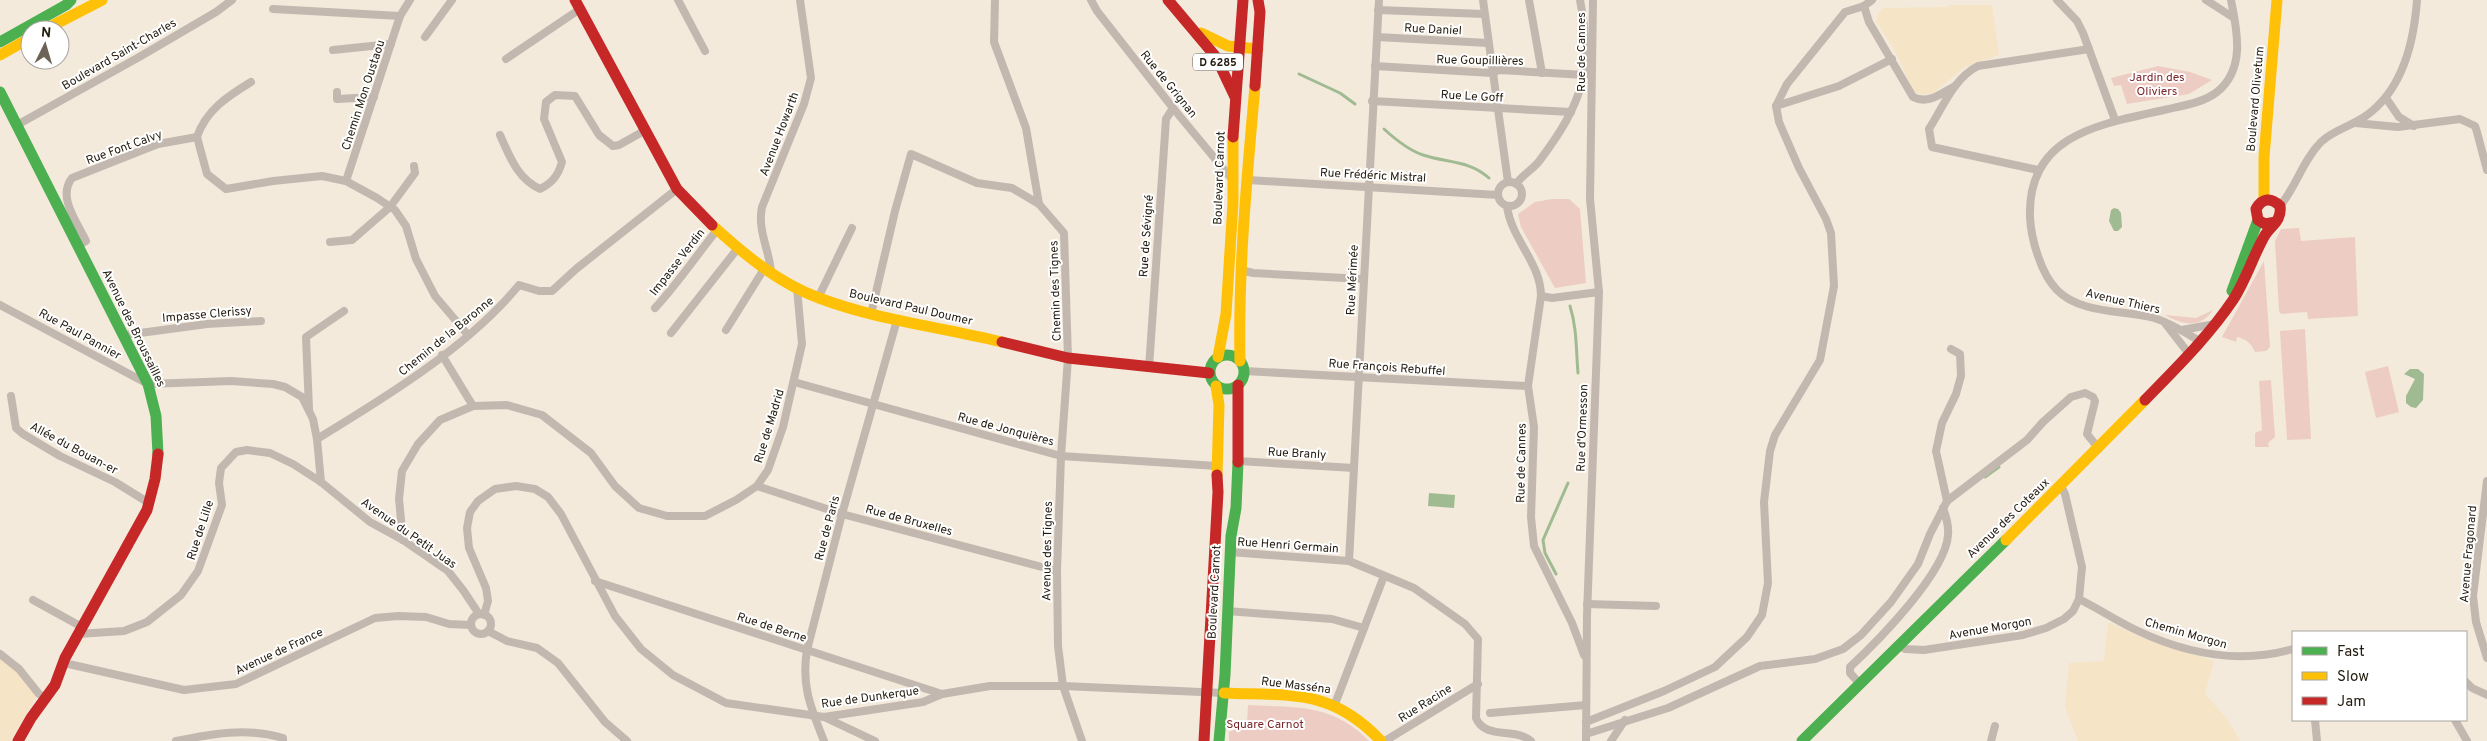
<svg xmlns="http://www.w3.org/2000/svg" width="2487" height="741" font-family="Overpass,sans-serif">
  <rect width="100%" height="100%" fill="#f3eadb"/>
  <g fill="#f6e4c7">
    <polygon points="1949,5 1992,5 1999,55 1965,67 1933,93 1923,95 1914,92 1894,49 1876,21 1879,12 1883,8 1949,7"/>
    <polygon points="2108,622 2136,635 2214,661 2205,694 2227,719 2240,741 2078,741 2065,707 2069,663 2104,661"/>
    <polygon points="0,657 22,675 37,696 10,741 0,741"/>
  </g>
  <g fill="#edccc4">
    <polygon points="2158,66 2190,72 2212,80 2189,94 2127,104 2121,85 2114,86 2111,78"/>
    <polygon points="1552,199 1569,199 1580,209 1586,283 1555,288 1521,227 1518,214 1535,202"/>
    <polygon points="2299,228 2301,241 2355,237 2358,316 2308,319 2307,312 2281,314 2279,311 2275,241 2281,229"/>
    <path d="M2264,261L2270,347L2266,351L2255,352C2251,343 2246,339 2237,337L2236,342L2222,337Z"/>
    <path d="M2213,310C2200,329 2183,325 2165,315L2196,318Z"/>
    <polygon points="2305,329 2311,439 2287,440 2280,331"/>
    <polygon points="2388,366 2399,412 2376,418 2365,372"/>
    <polygon points="2271,380 2275,437 2268,443 2269,447 2255,447 2255,433 2262,430 2259,381"/>
    <path d="M1248,705C1297,708 1332,703 1369,741H1229V732L1247,724Z"/>
  </g>
  <g fill="#a0bb92">
    <polygon points="2114,208 2118,209 2121,213 2122,227 2118,231 2114,231 2109,221 2111,210"/>
    <polygon points="2410,369 2418,369 2424,374 2423,400 2416,408 2411,407 2406,403 2406,396 2415,379 2404,374"/>
    <polygon points="1429,493 1455,495 1454,508 1428,506"/>
  </g>
  <g fill="none" stroke-linecap="round" stroke-linejoin="round">
    <g stroke="#a0bb92" stroke-width="3">
      <polyline points="1299,74 1340,93 1355,104"/>
      <path d="M1384,129C1396,140 1408,150 1423,155C1447,163 1469,160 1489,178"/>
      <path d="M1570,306C1577,328 1576,350 1578,373"/>
      <polyline points="1985,477 1999,467"/>
      <polyline points="1556,574 1545,553 1543,540 1568,483"/>
    </g>
    <g stroke="#c2b8b0" stroke-width="8">
      <polyline points="678,0 705,51"/>
      <polyline points="995,0 994,42 1026,128 1039,204 1064,233 1068,358 1061,456 1057,571 1058,646 1063,686 1082,741"/>
      <polyline points="1091,0 1097,11 1173,108 1231,178"/>
      <polyline points="1483,0 1508,182"/>
      <polyline points="1529,0 1542,73"/>
      <polyline points="2057,0 2077,21 2083,33 2115,120"/>
      <polyline points="2206,0 2234,18"/>
      <path d="M1864,6L1869,22L1913,97C1928,105 1942,93 1955,86"/>
      <polyline points="273,9 400,16"/>
      <polyline points="1378,10 1484,14"/>
      <polyline points="425,37 452,0"/>
      <polyline points="1377,37 1488,43"/>
      <polyline points="333,50 391,44"/>
      <polyline points="506,59 580,9"/>
      <polyline points="1375,66 1492,73 1499,70 1585,75"/>
      <polyline points="337,92 337,99 374,97"/>
      <polyline points="2386,98 2399,117 2414,126"/>
      <polyline points="1372,101 1571,112"/>
      <polyline points="1776,106 1839,86 1892,59"/>
      <polyline points="2355,123 2398,127 2460,119 2475,126 2477,132 2487,170"/>
      <polyline points="17,125 141,56 216,12 232,0"/>
      <path d="M500,135C510,157 517,178 540,189C552,183 558,176 562,162L544,119L546,102L555,95L575,96L599,135L613,146L619,145L644,131"/>
      <path d="M197,137C206,110 228,96 251,82"/>
      <path d="M2038,170L1932,147L1929,129C1943,107 1954,78 1978,66L2089,49"/>
      <polyline points="1248,180 1498,195"/>
      <polyline points="346,181 400,16 410,0"/>
      <circle cx="1510" cy="194" r="12"/>
      <path d="M1516,184C1523,174 1534,169 1540,160C1582,104 1594,70 1580,0"/>
      <path d="M1507,206C1511,239 1541,263 1541,296L1528,386L1534,427L1531,517L1534,546L1572,623L1584,655"/>
      <path d="M2280,206C2296,187 2303,160 2321,142C2334,129 2353,126 2367,115C2403,89 2414,42 2417,0"/>
      <polyline points="330,242 352,240 390,207 415,173 414,166"/>
      <path d="M79,245L86,241C77,222 57,197 72,178L158,144L197,137L207,174L226,189L273,181L322,176L346,181L377,198L395,210L406,226L416,259L435,296L468,335"/>
      <polyline points="1241,270 1253,273 1363,279"/>
      <path d="M771,273C770,251 757,231 762,207L804,104L811,78L800,0"/>
      <polyline points="1541,296 1552,298 1599,292"/>
      <polyline points="818,298 852,228"/>
      <polyline points="0,305 148,384 231,381 273,384 285,387 302,397 313,419 317,439 321,482"/>
      <path d="M655,308C678,283 696,256 717,230"/>
      <polyline points="871,314 895,211 911,154 977,183 1012,188 1039,204"/>
      <polyline points="2165,323 2189,354"/>
      <polyline points="726,330 764,269"/>
      <polyline points="2182,330 2215,324"/>
      <polyline points="671,333 738,248"/>
      <polyline points="125,335 207,324 261,321"/>
      <path d="M2201,342C2186,333 2171,323 2154,318C2124,310 2080,314 2057,290C2041,274 2031,239 2030,217C2027,135 2100,124 2164,110C2181,106 2203,103 2217,92C2246,69 2237,30 2231,0"/>
      <polyline points="442,355 473,406"/>
      <polyline points="1149,368 1166,119 1173,108"/>
      <polyline points="1244,371 1528,386"/>
      <polyline points="794,382 1061,456 1217,466"/>
      <polyline points="11,396 16,428 23,434 60,456 115,482 149,503"/>
      <polyline points="309,409 306,337 344,311"/>
      <path d="M317,439C386,397 468,347 519,285L539,291H552L576,269L677,189"/>
      <polyline points="1238,461 1354,468"/>
      <polyline points="2487,481 2473,596 2476,622 2487,658"/>
      <polyline points="757,486 842,514 1057,571"/>
      <polyline points="1947,501 1936,451 1942,423 1956,394 1961,376 1960,354 1951,349"/>
      <polyline points="403,540 399,499 402,471 418,444 440,420 473,406 507,405 542,415 591,453 615,486 639,508 667,516 705,516 736,500 757,486 768,470 783,427 802,344 797,288"/>
      <path d="M1230,552L1349,561L1414,588L1465,624L1478,639L1476,718C1485,740 1515,727 1531,741"/>
      <polyline points="1349,561 1379,0"/>
      <polyline points="595,581 942,694"/>
      <path d="M2079,599C2099,609 2117,621 2136,630C2186,654 2240,664 2293,649"/>
      <polyline points="33,600 82,627"/>
      <polyline points="1587,604 1656,606"/>
      <polyline points="1227,611 1332,619 1364,628"/>
      <circle cx="481" cy="624" r="10"/>
      <polyline points="484,615 488,601 486,588 469,548 467,528 470,512 478,501 495,489 516,486 535,489 548,497 561,514 615,616 641,649 673,675 726,703 824,717 923,702 942,694 990,686 1063,686 1224,693"/>
      <polyline points="488,631 507,641 537,648 558,663 605,722 627,741"/>
      <polyline points="78,634 124,631 147,622 181,595 198,571 222,505 219,483 221,468 236,452 247,450 270,453 293,464 321,482 370,522 403,540 448,571 463,590 479,614"/>
      <polyline points="1898,645 1905,649 1924,650 2023,635 2046,628 2064,619 2073,611 2079,599 2082,567 2065,494 2061,486"/>
      <polyline points="0,654 19,669 39,694 47,698"/>
      <polyline points="64,663 184,690 236,684 375,618 398,616 426,617 449,624 471,625"/>
      <polyline points="2466,682 2472,688 2487,695"/>
      <path d="M1860,684L1850,673V667C1878,641 1946,572 1948,535C1949,525 1946,517 1943,508"/>
      <polyline points="1335,704 1384,576"/>
      <polyline points="1490,713 1586,705"/>
      <polyline points="824,717 875,741"/>
      <polyline points="2315,720 2317,741"/>
      <polyline points="2455,720 2467,741"/>
      <polyline points="1586,722 1664,691 1715,667 1747,637 1762,615 1768,583 1764,502 1770,451 1775,435 1820,360 1834,286 1831,233 1826,219 1799,168 1779,122 1776,106 1787,84 1845,12 1864,6 1872,0"/>
      <polyline points="1586,734 1668,708 1760,666 1815,659 1843,649 1861,635 1891,602 1918,564 1930,534 1947,501 2027,440 2043,422 2071,397 2085,393 2093,397 2095,401 2087,434 2099,449"/>
      <path d="M176,741C211,734 247,727 283,738V741"/>
      <path d="M824,741C811,708 801,686 807,650L842,514L897,320"/>
      <polyline points="1385,741 1478,684"/>
      <polyline points="1586,741 1587,615 1599,292 1590,199 1593,0"/>
      <polyline points="1611,741 1625,720"/>
      <polyline points="1991,741 1995,726"/>
    </g>
    <g stroke="#4caf50" stroke-width="11">
      <polyline points="0,42 66,5 71,0"/>
      <polyline points="0,92 148,384 156,416 158,454"/>
      <polyline points="2232,291 2258,220"/>
      <circle cx="1227" cy="372" r="17"/>
      <polyline points="1219,741 1225,675 1231,536 1236,508 1238,462"/>
      <polyline points="1802,741 2006,540"/>
    </g>
    <g stroke="#ffc107" stroke-width="11">
      <polyline points="44,30 102,0"/>
      <polyline points="1201,33 1228,46 1258,49"/>
      <polyline points="0,55 30,38"/>
      <polyline points="2264,200 2264,157 2277,0"/>
      <path d="M712,225C744,254 778,283 819,298C877,320 941,327 1002,342"/>
      <polyline points="1218,357 1226,314 1233,203 1233,137"/>
      <path d="M1240,361C1238,269 1247,177 1255,86"/>
      <polyline points="1216,386 1219,405 1217,475"/>
      <polyline points="2006,540 2145,400"/>
      <path d="M1224,693C1291,696 1331,688 1381,741"/>
    </g>
    <g stroke="#c62828" stroke-width="11">
      <polyline points="575,0 677,189 712,225"/>
      <polyline points="1168,0 1216,57 1235,97"/>
      <polyline points="1255,86 1260,12 1258,0"/>
      <polyline points="1233,137 1243,0"/>
      <polyline points="1002,342 1068,358 1209,373"/>
      <polyline points="1238,385 1238,462"/>
      <path d="M2145,400C2176,368 2208,337 2233,300C2246,280 2253,256 2265,235C2272,225 2282,220 2280,206C2271,197 2262,198 2256,209L2258,220L2265,224L2276,222"/>
      <polyline points="18,741 31,718 55,685 65,658 147,510 155,479 158,454"/>
      <polyline points="1204,741 1218,492 1217,475"/>
    </g>
  </g>
  <g text-anchor="middle" stroke-width="4" stroke-linejoin="round" paint-order="stroke">
    <rect fill="#fff" stroke="#655f57" stroke-width="1" x="1193" y="53.5" width="50" height="17" rx="4"/>
    <g font-size="11" font-weight="bold" fill="#231b0f">
      <text x="1218" y="66">D 6285</text>
    </g>
    <g font-size="12" fill="#231b0f" stroke="#fff">
      <text transform="translate(1433 29) rotate(3)" y="4">Rue Daniel</text>
      <text transform="translate(1581 52) rotate(-90)" y="4">Rue de Cannes</text>
      <text transform="translate(119 54) rotate(-30)" y="4">Boulevard Saint-Charles</text>
      <text transform="translate(1480 60) rotate(1)" y="4">Rue Goupillières</text>
      <text transform="translate(1169 84) rotate(51)" y="4">Rue de Grignan</text>
      <text transform="translate(363 95) rotate(-72)" y="4">Chemin Mon Oustaou</text>
      <text transform="translate(1472 96) rotate(3)" y="4">Rue Le Goff</text>
      <text transform="translate(2255 99) rotate(-85)" y="4">Boulevard Olivetum</text>
      <text transform="translate(779 134) rotate(-69)" y="4">Avenue Howarth</text>
      <text transform="translate(124 147) rotate(-20)" y="4">Rue Font Calvy</text>
      <text transform="translate(1373 175) rotate(3)" y="4">Rue Frédéric Mistral</text>
      <text transform="translate(1219 178) rotate(-88)" y="4">Boulevard Carnot</text>
      <text transform="translate(1146 236) rotate(-86)" y="4">Rue de Sévigné</text>
      <text transform="translate(677 262) rotate(-52)" y="4">Impasse Verdin</text>
      <text transform="translate(1352 280) rotate(-87)" y="4">Rue Mérimée</text>
      <text transform="translate(1055 291) rotate(-92)" y="4">Chemin des Tignes</text>
      <text transform="translate(2123 301) rotate(13)" y="4">Avenue Thiers</text>
      <text transform="translate(911 307) rotate(13)" y="4">Boulevard Paul Doumer</text>
      <text transform="translate(207 314) rotate(-5)" y="4">Impasse Clerissy</text>
      <text transform="translate(134 328) rotate(64)" y="4">Avenue des Broussailles</text>
      <text transform="translate(80 334) rotate(29)" y="4">Rue Paul Pannier</text>
      <text transform="translate(446 336) rotate(-39)" y="4">Chemin de la Baronne</text>
      <text transform="translate(1387 367) rotate(4)" y="4">Rue François Rebuffel</text>
      <text transform="translate(769 426) rotate(-73)" y="4">Rue de Madrid</text>
      <text transform="translate(1582 428) rotate(-88)" y="4">Rue d'Ormesson</text>
      <text transform="translate(1006 429) rotate(15)" y="4">Rue de Jonquières</text>
      <text transform="translate(74 448) rotate(28)" y="4">Allée du Bouan-er</text>
      <text transform="translate(1297 453) rotate(3)" y="4">Rue Branly</text>
      <text transform="translate(1521 463) rotate(-89)" y="4">Rue de Cannes</text>
      <text transform="translate(2008 518) rotate(-44)" y="4">Avenue des Coteaux</text>
      <text transform="translate(909 520) rotate(15)" y="4">Rue de Bruxelles</text>
      <text transform="translate(827 528) rotate(-75)" y="4">Rue de Paris</text>
      <text transform="translate(200 530) rotate(-72)" y="4">Rue de Lille</text>
      <text transform="translate(409 533) rotate(35)" y="4">Avenue du Petit Juas</text>
      <text transform="translate(1288 545) rotate(4)" y="4">Rue Henri Germain</text>
      <text transform="translate(1047 551) rotate(-89)" y="4">Avenue des Tignes</text>
      <text transform="translate(2468 554) rotate(-85)" y="4">Avenue Fragonard</text>
      <text transform="translate(1214 592) rotate(-87)" y="4">Boulevard Carnot</text>
      <text transform="translate(772 627) rotate(18)" y="4">Rue de Berne</text>
      <text transform="translate(1990 628) rotate(-10)" y="4">Avenue Morgon</text>
      <text transform="translate(2186 633) rotate(16)" y="4">Chemin Morgon</text>
      <text transform="translate(279 651) rotate(-25)" y="4">Avenue de France</text>
      <text transform="translate(1296 685) rotate(7)" y="4">Rue Masséna</text>
      <text transform="translate(870 697) rotate(-8)" y="4">Rue de Dunkerque</text>
      <text transform="translate(1425 703) rotate(-32)" y="4">Rue Racine</text>
    </g>
    <g font-size="12" fill="#7b262b" stroke="#fff">
      <text x="2157" y="81">Jardin des<tspan x="2157" dy="14">Oliviers</tspan></text>
      <text x="1265" y="728">Square Carnot</text>
    </g>
  </g>
  <rect x="2292" y="631" width="175" height="90" fill="#ffffff" stroke="#a7a49f"/>
  <rect x="2302" y="647" width="25" height="8" fill="#4caf50" stroke="#a7a49f"/>
  <text x="2337" y="656" font-size="15" fill="#231b0f">Fast</text>
  <rect x="2302" y="672" width="25" height="8" fill="#ffc107" stroke="#a7a49f"/>
  <text x="2337" y="681" font-size="15" fill="#231b0f">Slow</text>
  <rect x="2302" y="697" width="25" height="8" fill="#c62828" stroke="#a7a49f"/>
  <text x="2337" y="706" font-size="15" fill="#231b0f">Jam</text>
  <g transform="translate(45 45) rotate(5)"><circle r="24" fill="#ffffff" stroke="#a7a49f"/>
  <path d="M0-4L9 19L0 12L-9 19Z" fill="#6c6356"/>
  <text y="-8" font-size="14" font-weight="bold" text-anchor="middle" fill="#231b0f">N</text>
  </g>
</svg>
